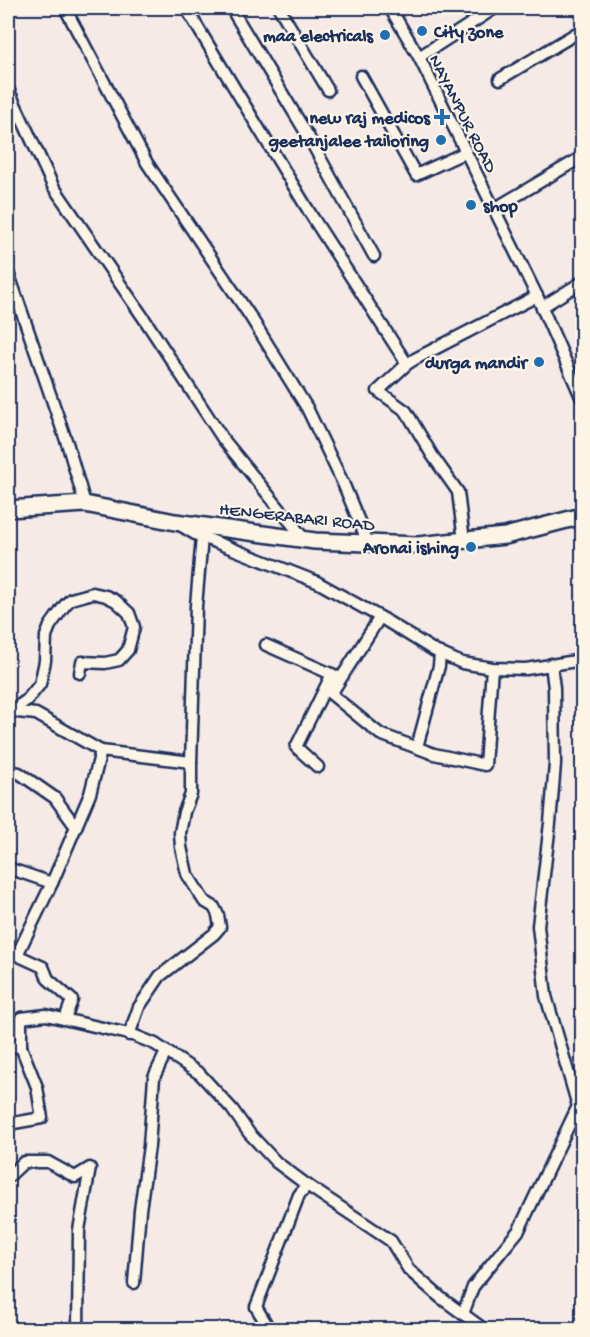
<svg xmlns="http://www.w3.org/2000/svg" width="590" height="1337" font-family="'Gochi Hand',sans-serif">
  <rect width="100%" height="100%" fill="#f5eae6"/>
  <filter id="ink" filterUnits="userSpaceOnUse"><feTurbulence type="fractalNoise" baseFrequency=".0167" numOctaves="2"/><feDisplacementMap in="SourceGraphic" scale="12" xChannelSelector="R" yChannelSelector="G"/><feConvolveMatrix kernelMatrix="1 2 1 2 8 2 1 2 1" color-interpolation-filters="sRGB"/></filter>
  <g filter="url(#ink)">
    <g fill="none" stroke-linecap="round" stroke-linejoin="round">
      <defs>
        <g id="minor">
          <polyline points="65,8 147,163 250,316 307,408 343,483 368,543"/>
          <polyline points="186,8 313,218 407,364"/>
          <polyline points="231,8 308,136 374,256"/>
          <polyline points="279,8 328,90"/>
          <polyline points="390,8 419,57 537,296 582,399"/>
          <polyline points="419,57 495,8"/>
          <polyline points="361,76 416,175 466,152"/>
          <polyline points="500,79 582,30"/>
          <polyline points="8,89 53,186 145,320 223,439 305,540"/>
          <polyline points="494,209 582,157"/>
          <polyline points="8,272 68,446 85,504"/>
          <polyline points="542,307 582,282"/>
          <polyline points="180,525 195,534 317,582 380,617 435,651 462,663 492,668 526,669 582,660"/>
          <polyline points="464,541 458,492 432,455 406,411 378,391 407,364 415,359 537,296"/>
          <polyline points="380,617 331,694 380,734 434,754 485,765 492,668"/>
          <polyline points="266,645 338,677"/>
          <polyline points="8,711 36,714 101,751 90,794 52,883 17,955"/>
          <polyline points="11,711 27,700 40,684 45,661 46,636 50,626 65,605 71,599 93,593 106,596 116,601 129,613 134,627 128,650 119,660 105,663 82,662 80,673"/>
          <polyline points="417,747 439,666 440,653"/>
          <polyline points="101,751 191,762"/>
          <polyline points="318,767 296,747 332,674"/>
          <polyline points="8,770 19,773 55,798 76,827"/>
          <polyline points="8,868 52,883"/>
          <polyline points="8,951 43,967 48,979 72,1000 65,1019"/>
          <polyline points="129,1035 139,1007 160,976 214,934 220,927 218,915 214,907 204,901 187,874 181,847 180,833 184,812 191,794 191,762 196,606 202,537"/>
          <polyline points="8,1046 21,1047"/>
          <polyline points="8,1124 42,1118 37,1087 21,1047 21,1018 46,1015 133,1035 155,1044 200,1074 232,1109 249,1133 276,1162 307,1185"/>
          <polyline points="8,1177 24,1162 48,1162 75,1177 90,1168 79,1230 78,1330"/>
          <polyline points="134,1283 140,1210 149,1146 154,1077 166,1052"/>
          <polyline points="463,1314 473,1287 488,1268 519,1230 578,1106 546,996 538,926 550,823 555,764 554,688 551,664"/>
          <polyline points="270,1330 256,1307 299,1195 307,1185 391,1241 409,1270 441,1298 485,1330"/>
        </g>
        <polyline id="secondary" points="8,509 85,504 175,522 315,541 418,545 505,536 582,516"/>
      </defs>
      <use href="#minor" stroke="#1b2f5e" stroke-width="15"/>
      <use href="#secondary" stroke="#1b2f5e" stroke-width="20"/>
      <use href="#minor" stroke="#fcf5e5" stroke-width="10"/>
      <use href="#secondary" stroke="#fcf5e5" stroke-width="15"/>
    </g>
  </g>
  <g fill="#1f6fb2" stroke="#fcf5e5" stroke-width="2">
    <circle cx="422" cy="31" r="6"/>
    <circle cx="385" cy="35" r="6"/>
    <path d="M439 108h6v6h6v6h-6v6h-6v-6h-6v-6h6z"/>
    <circle cx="441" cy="140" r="6"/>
    <circle cx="471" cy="205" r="6"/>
    <circle cx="539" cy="362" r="6"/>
    <circle cx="471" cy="547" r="6"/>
  </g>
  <g text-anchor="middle" stroke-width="4.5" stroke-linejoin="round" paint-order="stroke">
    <g font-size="18" font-weight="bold" fill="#1b2f5e" stroke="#fcf5e5" text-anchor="end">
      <text x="434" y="37" text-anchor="start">City zone</text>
      <text x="373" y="41">maa electricals</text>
      <text x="430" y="123">new raj medicos</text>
      <text x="429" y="146">geetanjalee tailoring</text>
      <text x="483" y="211" text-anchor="start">shop</text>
      <text x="527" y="368">durga mandir</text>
      <text x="459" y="553">Aronai ishing</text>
    </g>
    <g font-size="18" fill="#1b2f5e" stroke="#fcf5e5">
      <text transform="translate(464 113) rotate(63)" y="6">NAYANPUR ROAD</text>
      <text transform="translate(297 516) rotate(6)" y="6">HENGERABARI ROAD</text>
    </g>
  </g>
  <rect width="590" height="1337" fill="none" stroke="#fcf5e5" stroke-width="30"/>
  <rect x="15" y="15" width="560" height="1307" fill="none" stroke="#1b2f5e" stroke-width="2" filter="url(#ink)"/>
</svg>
